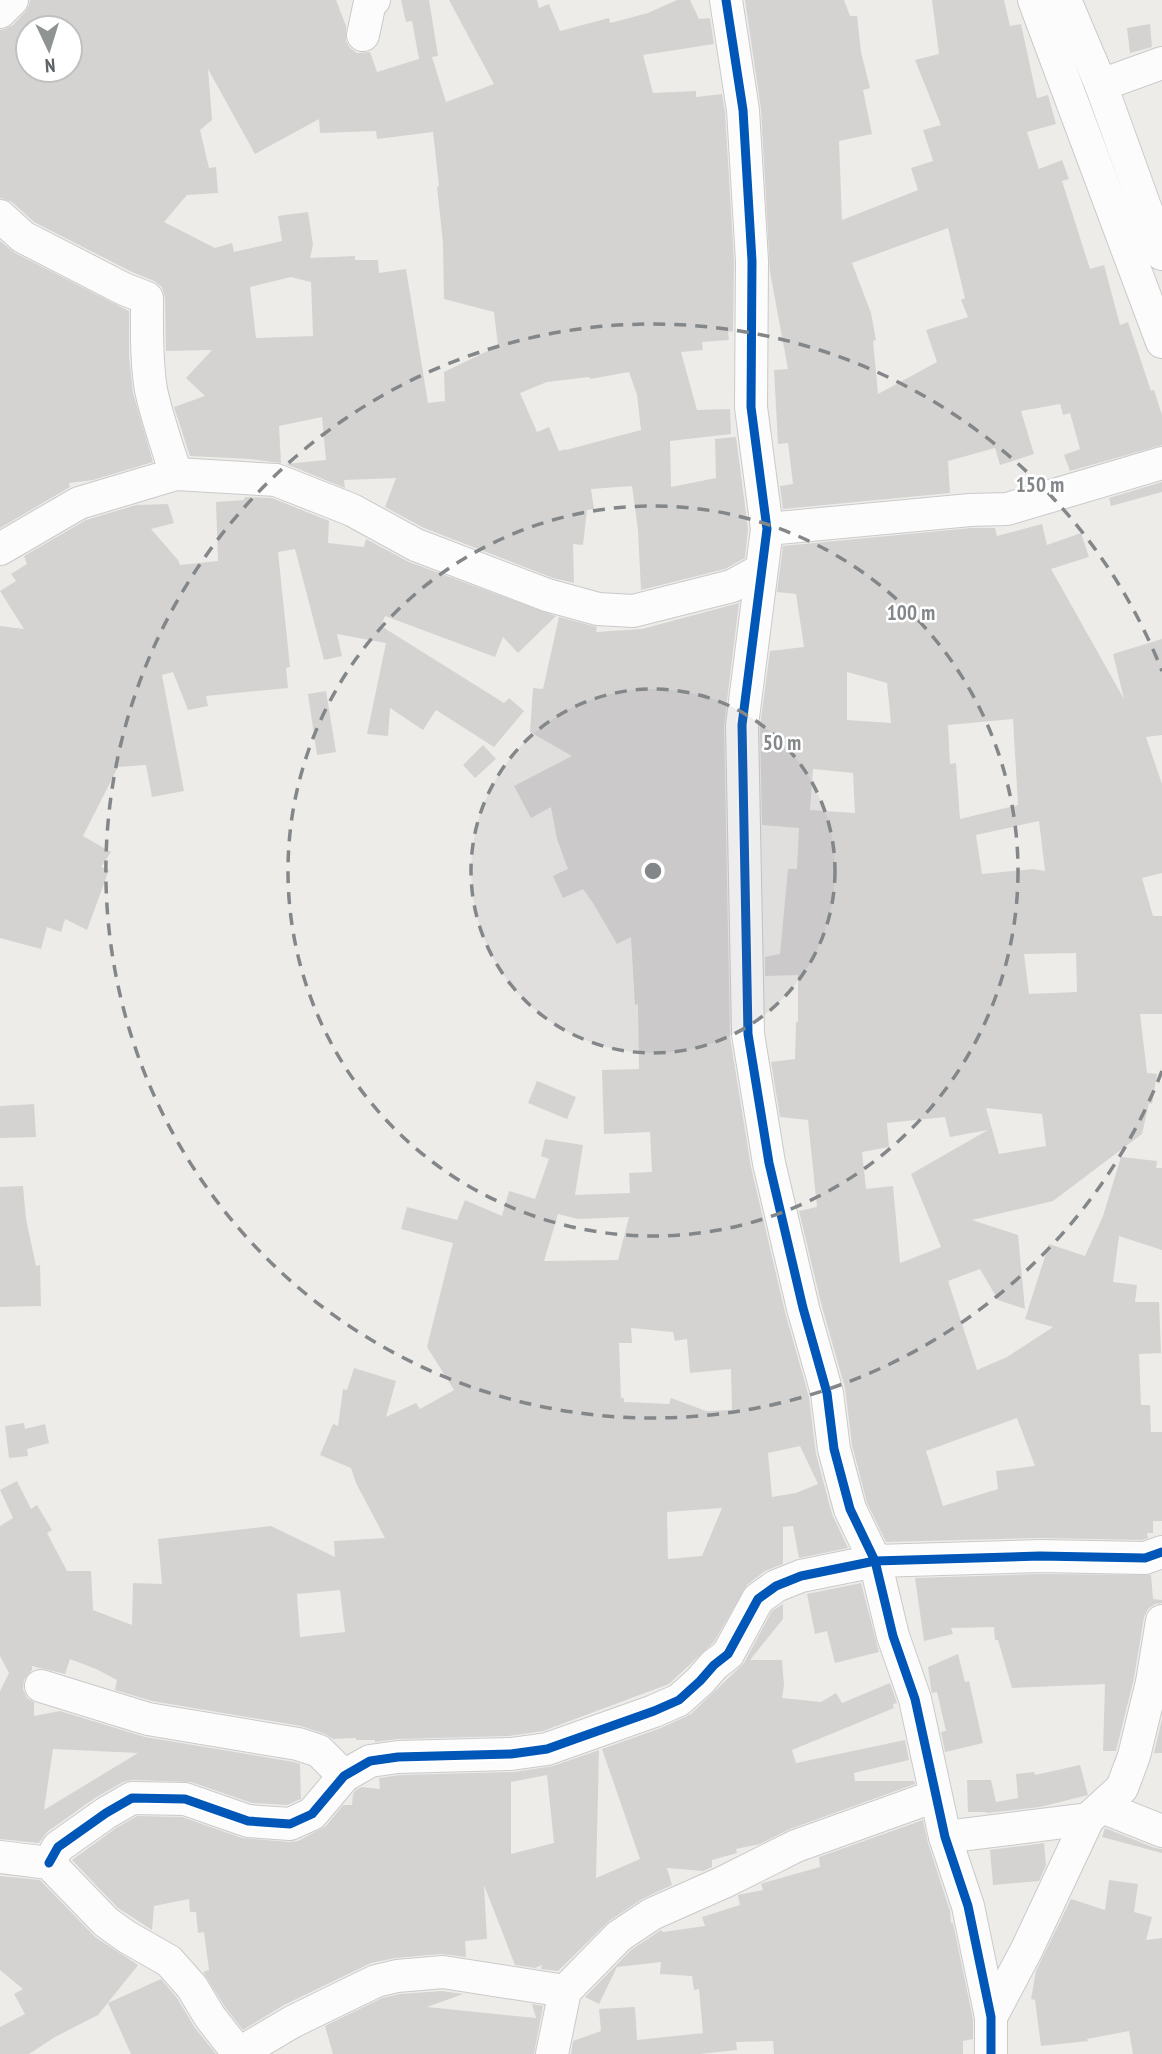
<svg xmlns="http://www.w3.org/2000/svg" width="1162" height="2054" font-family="'PT Sans Narrow',sans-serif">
  <rect width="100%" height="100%" fill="#eeece9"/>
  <g fill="#d5d3d2" fill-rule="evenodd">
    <path d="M30,0H336L346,26V41L350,48L357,53L370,52L377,72L419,59L412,21L406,22L401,0H429L438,56L432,57L446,102L494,84L449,0H537L539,8L549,4L560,31L609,18L610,23L648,13L677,0H690L699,19L710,18L714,44L643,55L653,93L696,91V97L722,94L725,112L734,261L733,331L728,332L729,340L702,342L703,350L681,352L697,410L730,409L731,434L670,441L671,487L716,478L715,439L736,437L748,529L745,558L725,569L641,590L638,530L632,486L591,489L594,509L587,510L583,545L573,544L574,583L553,578L424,528L385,507L396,478L344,480L345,488L286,464L326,460L322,417L279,426L281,463L250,459L190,456L174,407L205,396L186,378L212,350L166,351L165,298L162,287L154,281L132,272L34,222L12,202L0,198V30L5,29L13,25L25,12L29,5ZM28,28H70V70H28ZM208,69L255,154L319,119L320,133L376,131L377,139L433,132L439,186L437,187L443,243L444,299L494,312L498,346L444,372L445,401L428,403L406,269L379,273L378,260H355V256L310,258L313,245L308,212L278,216L282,241L234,252L232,243L215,248L164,222L187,195L218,193L216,167L209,168L200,130L212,120ZM291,277L311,282L313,336L256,338L250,287ZM629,372L637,395L641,430L566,450V449L559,451L549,427L537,432L520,393L547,382L589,377L590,379Z"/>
    <path d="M745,0H844L850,16H857L861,52L870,88L863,90L872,134L839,141L842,220L918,190L911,168L933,161L923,130L941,125L915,60L939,54L932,0H1004L1010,26L1021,24L1037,98L1048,95L1056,124L1027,132L1039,169L1062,160L1069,179L1062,181L1090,269L1104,265L1120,325L1128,322L1151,391L1154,390L1162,415V445L1070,471L1064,455L1080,449L1070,413L1063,415L1060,404L1021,411L1034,454L1000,465L995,448L948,461L950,493L783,509L780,486L793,484L788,443L778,444L774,370L788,369L770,272L761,109ZM948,228L965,298L961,300L968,317L926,330L937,362L878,394L873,341L876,340L871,313L852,263Z"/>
    <polygon points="1150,24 1152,47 1130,53 1127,28"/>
    <polygon points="0,241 15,253 129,311 129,356 133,393 153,462 93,480 69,483 70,487 0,528"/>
    <polygon points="1162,482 1162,492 1111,506 1109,498"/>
    <polygon points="245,497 272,498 329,521 328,543 364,547 366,539 409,562 556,616 518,653 503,637 495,657 385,616 381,626 504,703 509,698 524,711 494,747 436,710 423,730 390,708 388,736 367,734 386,643 337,634 342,656 324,660 295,549 278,552 290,667 286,668 288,688 206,696 208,706 188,710 173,672 162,675 184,791 152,797 146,765 118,767 83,836 111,852 101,867 109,870 87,930 65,919 61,932 47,927 41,949 0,938 0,626 24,629 0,591 16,581 11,574 27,564 24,556 86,520 136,505 168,504 174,523 151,529 178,560 180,565 218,561 216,502 244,500"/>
    <path d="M1042,524L1047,545L1081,533L1089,557L1051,569L1124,699L1113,654L1162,639V735L1146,737L1162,784V873L1142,878L1153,916H1162V1014H1140L1147,1073L1157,1074L1152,1104L1149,1103L1142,1134L1053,1201L972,1220L1018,1235L1025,1309L998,1300L980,1269L948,1281L977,1370L1007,1357L1053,1327L1025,1319L1049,1244L1085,1256L1103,1216L1121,1157L1157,1161L1156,1168H1162V1250L1119,1236L1113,1282L1137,1285L1135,1302H1159L1161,1353L1139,1354L1141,1405H1150L1151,1432H1162V1521H1153V1533H1147L1148,1538L1142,1540L1040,1538L886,1542L867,1503L852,1445L845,1388L821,1303L799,1211L817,1207L808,1120L780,1117L771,1062L795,1059L796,1022H798V975L765,976V957L780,954L788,869H797L799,828L762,825L760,726L770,651L804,647L796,594L777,592L783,546L971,528H995L997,536ZM847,672L887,683L891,723L847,720ZM1013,719L1018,805L960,819L956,763L950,764L948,725ZM813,769L853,773L855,813L810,810ZM1039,821L1045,871L1033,869L982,874L976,835ZM1076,953L1077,992L1029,994L1024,954ZM986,1108L1042,1114L1046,1146L999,1154ZM945,1117L950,1137L988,1130L911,1174L941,1247L900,1263L893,1186L866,1189L862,1152L889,1147L887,1123ZM1017,1418L1035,1466L996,1471L998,1489L943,1506L926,1451Z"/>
    <path d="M739,603L724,725L730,1037L751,1167L785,1312L809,1397L816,1454L832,1514L848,1548L799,1558L793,1526L783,1527V1564L765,1571L747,1585L714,1642L669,1684L543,1731L509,1736L398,1739L375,1742V1740H356V1738L333,1739L325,1734L301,1726L152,1701L115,1690L117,1680L96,1669L70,1659L65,1674L32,1666V1670L24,1680L23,1689L27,1698L34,1702V1716L60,1711L145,1737L294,1762L300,1764L301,1799L287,1805L252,1803L191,1782L132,1780L123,1782L95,1798L47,1832L39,1843L0,1839V1691L9,1673L0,1656V1526L13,1518L0,1490L17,1481L31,1509L37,1505L52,1530L47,1533L67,1571H91L93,1610L132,1625L133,1583L162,1584L158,1539L271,1526L335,1557L334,1541L385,1538L356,1483L351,1468L320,1455L333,1424L338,1426L343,1389L347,1390L354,1368L396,1381L386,1417L416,1403L420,1409L454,1390L427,1347L453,1243L401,1229L407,1207L457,1220L465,1200L502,1216L509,1191L535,1199L549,1159L541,1156L545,1139L583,1145L575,1195L630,1193L629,1173L652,1172L650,1132L604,1134L602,1070L639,1069L638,1004L635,1005L631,937L617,944L593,903L583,889L563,898L553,876L568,869L557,839L551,807L531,818L514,786L572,756L530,732L533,688L543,689L559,617L597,627L596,632L642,629ZM558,1214L578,1219L629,1217L618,1260L544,1261ZM631,1328L673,1332L675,1341L687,1339L690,1373L731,1369L732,1410L706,1411L671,1398L669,1404L624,1402V1398H621L619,1343H632ZM800,1446L818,1484L796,1493L772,1497L768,1453ZM722,1508L702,1556L668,1559L667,1512ZM340,1590L345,1632L300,1637L297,1594ZM53,1749L138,1753L44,1810Z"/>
    <polygon points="326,691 336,752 317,755 308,694"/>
    <polygon points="483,745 496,759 475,778 463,765"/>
    <polygon points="537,1081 576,1097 567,1119 528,1103"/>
    <polygon points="34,1104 36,1137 0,1138 0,1106"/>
    <polygon points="23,1186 26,1219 36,1266 40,1265 41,1306 0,1307 0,1187"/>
    <polygon points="24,1423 25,1429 45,1424 49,1443 27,1449 28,1456 9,1458 5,1426"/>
    <polygon points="1040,1574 1151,1575 1153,1599 1162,1600 1162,1603 1155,1604 1148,1609 1144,1617 1134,1678 1116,1751 1103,1751 1105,1684 1012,1688 998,1640 995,1640 994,1627 951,1628 953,1634 924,1641 915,1578"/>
    <polygon points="861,1583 879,1652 835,1663 827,1631 815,1634 807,1594"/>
    <path d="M783,1604V1619L750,1660H782L784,1685L782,1698L821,1702L836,1693L842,1703L890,1683L897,1703L893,1704L894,1708L792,1750L796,1763L905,1740L909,1760L854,1773L855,1781H914L915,1784L790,1829L760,1844L736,1849L737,1853L712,1860V1867L703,1871L667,1868L672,1885L642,1899L609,1921L558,1971L541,1969L542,1965L535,1968L515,1965L484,1885L487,1939L465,1941L466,1957L441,1954L395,1958L371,1963L284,2005L243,2030L225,2007L203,1972L209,1970L204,1932L198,1933L196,1912H190L189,1899L154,1906L152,1930L118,1908L72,1860L116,1828L137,1816L182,1817L242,1838L289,1842L298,1841L326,1826L343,1805H352L353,1794L356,1790L362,1787L380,1789L379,1778L400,1775L514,1772L553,1766L599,1750L596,1878L640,1859L602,1749L661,1728L691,1714L744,1663L772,1611ZM547,1775L554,1843L511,1854V1782Z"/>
    <polygon points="958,1654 965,1682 969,1681 983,1743 945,1752 941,1732 946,1731 937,1692 932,1693 931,1688 928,1667"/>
    <polygon points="1162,1719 1162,1753 1154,1753"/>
    <polygon points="1080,1765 1088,1795 1040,1807 986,1813 986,1812 968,1812 967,1780 991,1780 996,1802 1018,1798 1016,1774 1034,1772 1035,1775"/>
    <polygon points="923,1820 928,1843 950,1911 951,1923 953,1923 973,2019 973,2039 963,2041 963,2054 774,2054 773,2041 736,2042 737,2050 700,2054 571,2054 573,2041 601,2031 599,2009 635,2007 637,2040 703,2033 699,1989 694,1990 692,1976 660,1974 661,1962 617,1967 599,2004 585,1997 631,1950 661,1930 663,1932 705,1926 702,1917 740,1905 738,1895 763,1890 761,1884 763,1883 820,1867 819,1857"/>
    <polygon points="1105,1828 1155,1848 1162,1849 1162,1853 1102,1837"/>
    <polygon points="1044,1843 1046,1865 1039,1881 993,1885 990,1850"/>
    <polygon points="0,1876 40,1880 95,1937 138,1965 98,2015 55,2037 29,2054 0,2054 0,2027 25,2014 14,1994 23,1989 0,1970"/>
    <polygon points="1109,1880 1138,1884 1134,1912 1152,1917 1146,1940 1162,1938 1162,2054 1133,2054 1129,2031 1087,2039 1088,2041 1041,2046 1035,2000 1031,1999 1036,1971 1071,1899 1105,1910"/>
    <polygon points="161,1979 177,1998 195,2028 216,2054 131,2054 108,2003"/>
    <polygon points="442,1991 463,1994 427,2007 536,2018 532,2004 543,2006 534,2054 333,2054 325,2026 382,1998 400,1994"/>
  </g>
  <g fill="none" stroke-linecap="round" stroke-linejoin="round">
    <defs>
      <g id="minor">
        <polyline points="726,0 743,110 752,261 751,407 767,529 742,725 748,1034 769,1163 803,1308 827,1393 834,1449 850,1509 875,1561 893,1636 915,1699 945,1837 968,1906 991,2017 991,2054"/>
        <polyline points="1034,0 1162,342"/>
        <polyline points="1065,0 1101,85 1162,254"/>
        <polyline points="0,12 12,0"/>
        <polyline points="363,35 370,2 374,0"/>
        <polyline points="1101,85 1162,63"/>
        <path d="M0,216L23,237L124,289L147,298C147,328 146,360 151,390C157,418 167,446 176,474"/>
        <polyline points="767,529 970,510 1007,509 1162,463"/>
        <polyline points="0,549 79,503 176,474 276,480 352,510 416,545 547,595 598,609 633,611 732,586 761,570"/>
        <polyline points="41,1686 148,1719 298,1744 319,1751 344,1776"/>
        <polyline points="1102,1807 1162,1831"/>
        <polyline points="945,1837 1088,1819"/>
        <polyline points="0,1857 49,1863 106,1922 127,1937 169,1961 192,1987 210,2017 239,2054"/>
        <polyline points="49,1863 58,1847 106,1813 132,1798 185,1799 248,1821 290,1824 312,1814 344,1776 370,1761 398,1757 511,1754 547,1749 654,1711 679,1700 700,1681 714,1665 728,1654 758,1599 776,1586 801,1576 875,1561 1040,1556 1145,1558 1162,1552"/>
        <polyline points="991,2017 1027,1949 1088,1819 1122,1788 1134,1756 1152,1682 1162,1621"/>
        <polyline points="238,2054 292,2022 376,1981 397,1976 443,1972 565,1991 619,1936 652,1914 724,1882 796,1846 935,1796"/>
        <polyline points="552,2054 565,1991"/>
      </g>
    </defs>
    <use href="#minor" stroke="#cacaca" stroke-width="34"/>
    <use href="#minor" stroke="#fcfcfc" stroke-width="32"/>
    <defs>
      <g id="cycleway">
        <polyline points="726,0 743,110 752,261 751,407 767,529 742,725 748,1034 769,1163 803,1308 827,1393 834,1449 850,1509 875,1561 893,1636 915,1699 945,1837 968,1906 991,2017 991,2054"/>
        <polyline points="49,1863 58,1847 106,1813 132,1798 185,1799 248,1821 290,1824 312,1814 344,1776 370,1761 398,1757 511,1754 547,1749 654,1711 679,1700 700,1681 714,1665 728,1654 758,1599 776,1586 801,1576 875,1561 1040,1556 1145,1558 1162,1552"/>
      </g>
    </defs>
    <use href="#cycleway" stroke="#fff" stroke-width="13"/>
    <use href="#cycleway" stroke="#0057b8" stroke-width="9"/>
  </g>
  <circle cx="653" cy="871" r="182" fill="#848789" fill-opacity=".12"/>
  <g fill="none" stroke="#848789" stroke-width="3.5" stroke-dasharray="12 9">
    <circle cx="653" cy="871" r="182"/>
    <circle cx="653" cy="871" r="365"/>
    <path d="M1162 1071A547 547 0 1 1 1162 671"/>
  </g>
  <circle cx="653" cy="871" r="10" fill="#848789" stroke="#fff" stroke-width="3.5"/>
  <g font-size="21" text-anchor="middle" font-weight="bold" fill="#848789" stroke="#fff" stroke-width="5" stroke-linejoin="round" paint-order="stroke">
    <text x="1040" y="492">150 m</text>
    <text x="911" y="620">100 m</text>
    <text x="782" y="750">50 m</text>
  </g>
  <g transform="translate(49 49) rotate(176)"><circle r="33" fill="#ffffff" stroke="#bfc1c2" stroke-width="2"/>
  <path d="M0-5L12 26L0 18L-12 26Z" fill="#909394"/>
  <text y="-10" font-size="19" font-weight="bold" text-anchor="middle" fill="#5e6367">N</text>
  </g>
</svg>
